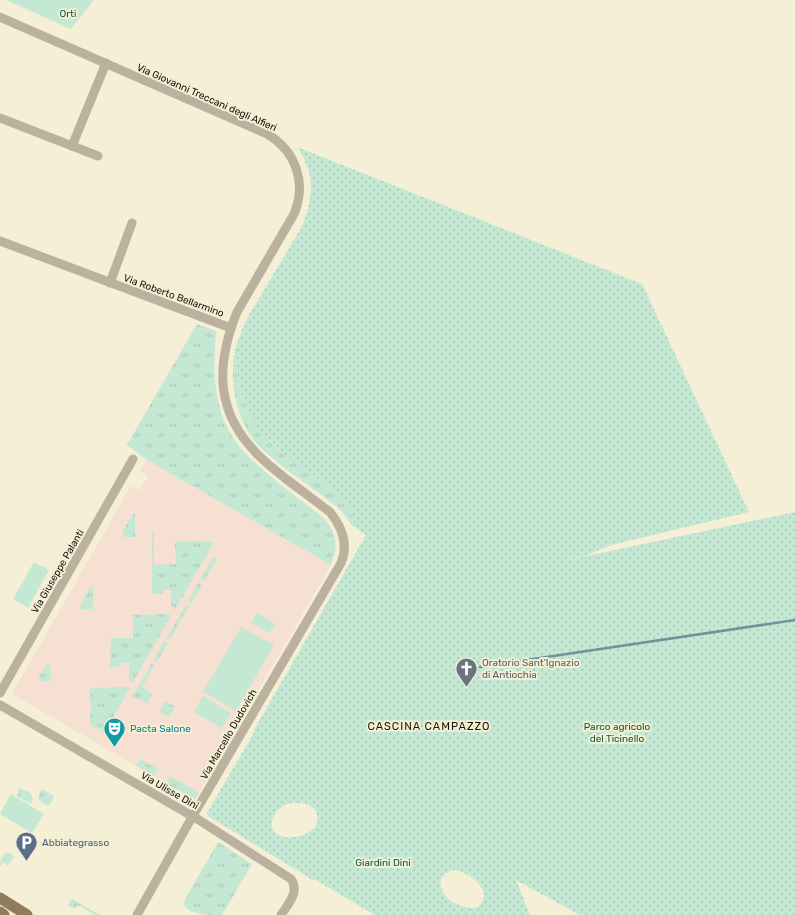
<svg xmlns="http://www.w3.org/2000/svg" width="795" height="915" font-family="Rubik,sans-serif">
  <defs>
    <pattern id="grass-tufts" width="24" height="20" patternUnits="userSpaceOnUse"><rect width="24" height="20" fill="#c4e8d4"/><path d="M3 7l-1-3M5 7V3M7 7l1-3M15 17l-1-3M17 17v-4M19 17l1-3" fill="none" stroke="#a8c6b5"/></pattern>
    <pattern id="park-dots" width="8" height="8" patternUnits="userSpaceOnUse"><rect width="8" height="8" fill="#c4e8d4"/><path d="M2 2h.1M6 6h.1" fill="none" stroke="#a8c6b5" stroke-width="1.8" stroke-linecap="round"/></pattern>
  </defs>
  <rect width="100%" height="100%" fill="#f4efd5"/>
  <polygon fill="#f5e0d2" points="147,460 331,565 195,800 12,694 131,486 140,490 148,476 140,471"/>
  <g fill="url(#grass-tufts)">
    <path d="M197,324L216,331C215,349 213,371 216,389C218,402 221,416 227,427C240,453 264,471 286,489C299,499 312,509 325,519C338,536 338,545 331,565L147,460L127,445Z"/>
    <path d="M235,349L237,369L240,388L248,410L269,440L284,454L334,490L346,502L353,514L354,527C349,523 349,520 345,516C342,511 336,506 332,503C309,485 283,469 262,449C236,424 229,383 235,349Z"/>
    <polygon points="133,514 135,514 135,537 123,537 123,531"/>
    <polygon points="152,531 154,532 154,565 176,564 175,541 211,541 214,542 176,608 171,606 171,590 164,590 163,594 152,594"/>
    <polygon points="213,557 217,559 204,581 200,579"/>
    <polygon points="198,583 202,585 191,603 188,601"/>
    <polygon points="90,587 93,587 93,609 80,609 81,604"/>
    <polygon points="186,605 189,606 170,639 167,637"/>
    <polygon points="169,614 171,616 133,682 129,680 129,663 121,663 121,667 110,667 111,638 133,638 133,615"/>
    <polygon points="164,641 168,643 157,661 154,660"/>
    <polygon points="152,663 155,665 142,687 153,694 147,704 133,696"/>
    <polygon points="46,665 50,665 51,681 39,681 39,677"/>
    <polygon points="127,687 130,688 104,733 90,724 90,711 92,711 91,702 90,702 90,688"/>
    <polygon points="165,701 175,707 169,717 159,711"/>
    <polygon points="140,759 158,769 154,776 136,766"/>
    <polygon points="170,776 199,793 195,800 166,783"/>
    <path d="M19,788C28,791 36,793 31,804L17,796Z"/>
    <path d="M42,789L54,796L49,806C38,801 36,799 42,789Z"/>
    <path d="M218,842L252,864L222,915C209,915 188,915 183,903Z"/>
    <path d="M7,852L11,854L14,856L9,864L8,865L3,862L0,867C0,860 2,856 7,852Z"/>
    <polygon points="72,899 100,915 95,915 78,905 75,909 68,905"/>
  </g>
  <path fill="url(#park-dots)" fill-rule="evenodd" d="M297,147L642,284L749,512L611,545L584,556L558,562L795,512V915H580L516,880L530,915H375L314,879L313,880L208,816L207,813L255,731L254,730L366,535L354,527L353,514L345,502L334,490L284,454L256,426L248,410L240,388L237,369L235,349L241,332L248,317L301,228C310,207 316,183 305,161C303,156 300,151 297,147ZM296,803C304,803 316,805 317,815C318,820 318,823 315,827C311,832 305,835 299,836C295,837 289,838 284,837C264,833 271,810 287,804C289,803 293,803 296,803ZM453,870C466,871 491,887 482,902C479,907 476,908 472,908C458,908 437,895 441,880C443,874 448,872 453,870Z"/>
  <g fill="#c4e8d4">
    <polygon points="6,0 94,0 71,29"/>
    <polygon points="34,562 49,570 28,608 13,599"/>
    <polygon points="257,613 275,624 270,633 251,623"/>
    <polygon points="241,627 274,645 236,711 203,692"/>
    <polygon points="203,696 231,713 222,728 194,712"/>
    <polygon points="11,794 44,814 32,833 0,814"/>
  </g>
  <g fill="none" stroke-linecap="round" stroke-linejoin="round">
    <polyline stroke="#6c949b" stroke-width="2.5" points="480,667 795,620"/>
    <g stroke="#bbb19e" stroke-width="9">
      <path d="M0,17L267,134C296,151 307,183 294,214L237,312C218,359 214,405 250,446C260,459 274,469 286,479C301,490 315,501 330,512C342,527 349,544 341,563L187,826L137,915"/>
      <polyline points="0,118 98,156"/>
      <polyline points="72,146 106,63"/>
      <polyline points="0,241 231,328"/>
      <polyline points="110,283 132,223"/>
      <polyline points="0,693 133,459"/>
      <path d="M0,705L199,820L291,879C300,892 288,904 281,915"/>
    </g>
    <g stroke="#907c5b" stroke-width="11">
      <polyline points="0,898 27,915"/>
      <polyline points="0,912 4,915"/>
    </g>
  </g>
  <defs>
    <symbol id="church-pin" viewBox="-11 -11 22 30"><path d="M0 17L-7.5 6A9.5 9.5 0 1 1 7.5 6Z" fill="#6b7280" stroke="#f4efd5"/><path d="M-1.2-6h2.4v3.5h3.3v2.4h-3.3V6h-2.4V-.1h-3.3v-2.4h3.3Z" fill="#fff"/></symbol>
    <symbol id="theatre-pin" viewBox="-11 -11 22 30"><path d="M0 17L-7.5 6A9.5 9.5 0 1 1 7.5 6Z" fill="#0f9aa8" stroke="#f4efd5"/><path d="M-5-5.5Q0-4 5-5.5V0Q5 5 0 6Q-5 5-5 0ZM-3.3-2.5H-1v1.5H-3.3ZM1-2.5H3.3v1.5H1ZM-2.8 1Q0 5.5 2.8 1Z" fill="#fff"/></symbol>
    <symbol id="parking-pin" viewBox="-11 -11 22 30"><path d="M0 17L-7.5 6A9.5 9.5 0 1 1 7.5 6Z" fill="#5c6f8a" stroke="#f4efd5"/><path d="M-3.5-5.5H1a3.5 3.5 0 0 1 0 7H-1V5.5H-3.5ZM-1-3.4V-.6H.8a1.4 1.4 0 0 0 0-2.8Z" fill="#fff"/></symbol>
  </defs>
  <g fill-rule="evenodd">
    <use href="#church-pin" x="454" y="656" width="25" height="34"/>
    <use href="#theatre-pin" x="102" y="716" width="25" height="34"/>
    <use href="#parking-pin" x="14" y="830" width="25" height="34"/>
  </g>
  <g text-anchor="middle" stroke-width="4" stroke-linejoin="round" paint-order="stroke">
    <g font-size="10" fill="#055d3c" stroke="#f4efd5">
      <text x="68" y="17">Orti</text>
      <text x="617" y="730">Parco agricolo<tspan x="617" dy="12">del Ticinello</tspan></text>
      <text x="383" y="866">Giardini Dini</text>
    </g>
    <g font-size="10" fill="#17150c" stroke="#f4efd5">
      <text transform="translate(207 97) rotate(24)" y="4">Via Giovanni Treccani degli Alfieri</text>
      <text transform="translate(174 295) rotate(20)" y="4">Via Roberto Bellarmino</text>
      <text transform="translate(57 571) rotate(-60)" y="4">Via Giuseppe Palanti</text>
      <text transform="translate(228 734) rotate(-60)" y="4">Via Marcello Dudovich</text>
      <text transform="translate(170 790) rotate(30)" y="4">Via Ulisse Dini</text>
    </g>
    <g font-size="10" fill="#5b616d" stroke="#f4efd5" text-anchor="start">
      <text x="482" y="666">Oratorio Sant'Ignazio<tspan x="482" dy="12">di Antiochia</tspan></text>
    </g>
    <g font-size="10" fill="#0d838f" stroke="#f4efd5" text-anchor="start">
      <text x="130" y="732">Pacta Salone</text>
    </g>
    <g font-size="10" fill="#4e5e75" stroke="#f4efd5" text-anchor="start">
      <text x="42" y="846">Abbiategrasso</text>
    </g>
    <g font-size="11" letter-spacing="1" fill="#17150c" stroke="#f4efd5">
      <text x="429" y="730">CASCINA CAMPAZZO</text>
    </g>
  </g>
</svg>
